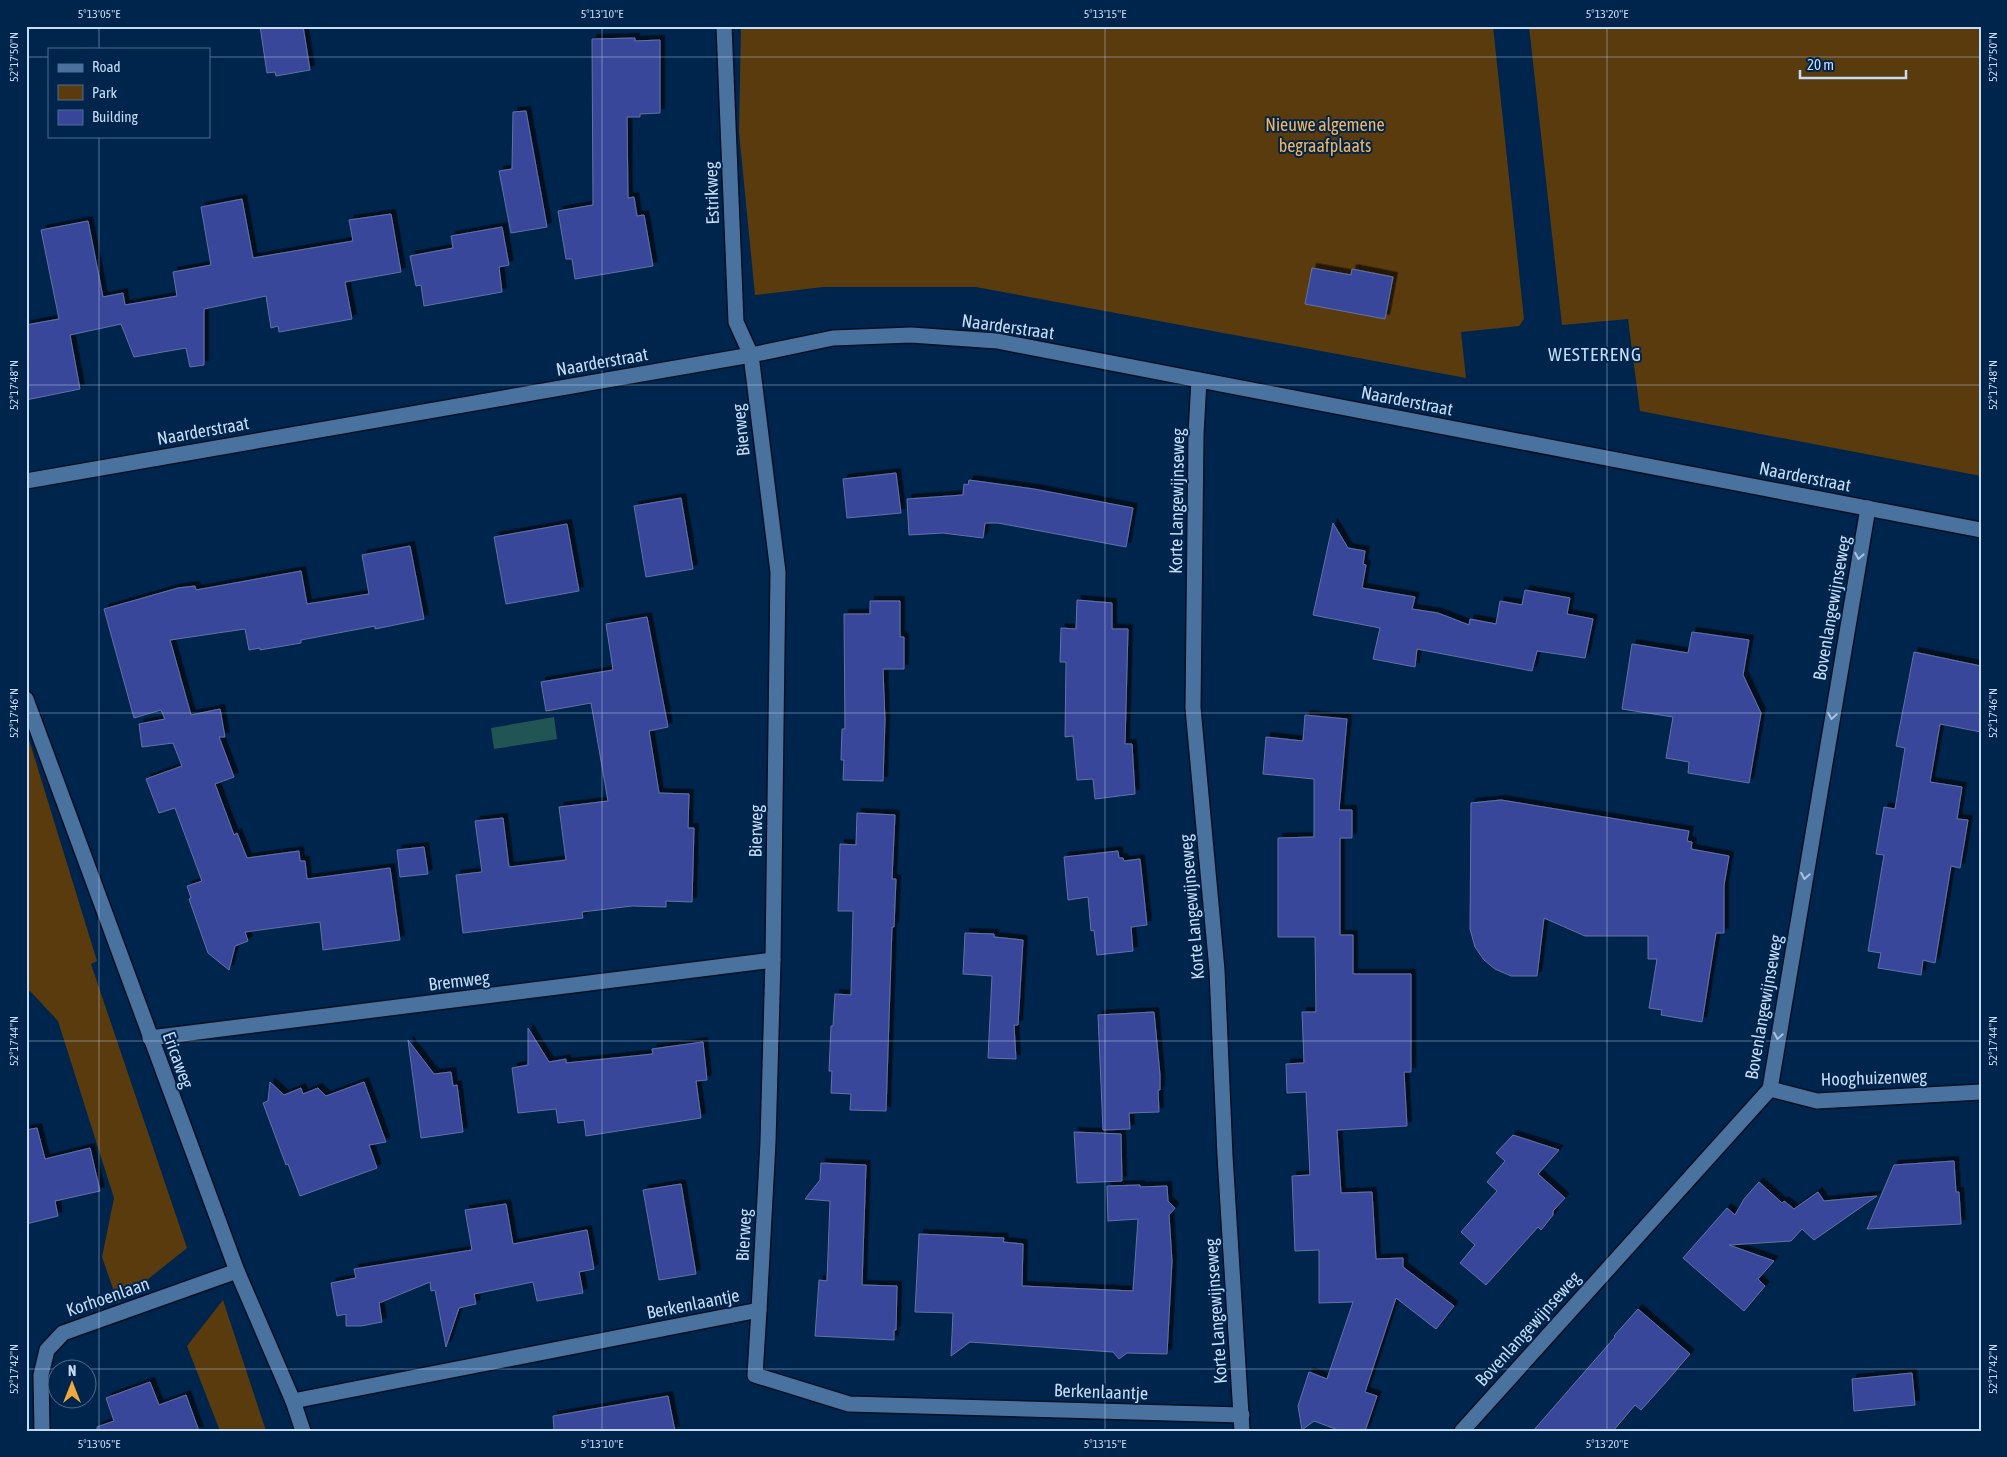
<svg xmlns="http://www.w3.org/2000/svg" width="2007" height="1457" font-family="'Asap Condensed',sans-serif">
  <defs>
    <filter id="shadow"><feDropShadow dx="4.5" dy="-4.5" stdDeviation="0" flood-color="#0009"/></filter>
  </defs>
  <rect width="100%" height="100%" fill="#00254c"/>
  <g fill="#593b0d">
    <polygon points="741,26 1493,26 1524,319 1519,326 1461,332 1466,378 976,287 823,287 755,295 739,132"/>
    <polygon points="1529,26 1981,26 1981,476 1640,411 1628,319 1562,325"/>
    <polygon points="26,730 97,961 91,964 187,1248 118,1303 102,1257 114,1198 58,1021 30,991 26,993"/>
    <polygon points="223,1300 266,1431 220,1431 187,1346"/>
  </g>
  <polygon fill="#215553" points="554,717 557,739 494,749 491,728"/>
  <g fill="#374699" stroke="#6372a6" filter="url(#shadow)">
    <polygon points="260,26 303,26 310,70 276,76 275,72 267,73"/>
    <polygon points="635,38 635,41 660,40 660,113 640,114 640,117 627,117 628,198 634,197 637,216 644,215 653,266 575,279 572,259 566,259 558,211 593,205 592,39"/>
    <polygon points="526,111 547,227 511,233 499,171 512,169 513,112"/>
    <polygon points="242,199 253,258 353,241 349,220 391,214 401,272 345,282 352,319 279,332 278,326 271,328 266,296 204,309 204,365 190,367 186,348 134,357 121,324 70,335 80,389 26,400 26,325 59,319 41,230 88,221 103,297 123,293 125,305 177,296 173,272 211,265 201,207"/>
    <polygon points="502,227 509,265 499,267 502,292 424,306 421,285 416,286 410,256 453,248 451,236"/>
    <polygon points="1312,268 1351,275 1352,269 1393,277 1385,319 1305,304"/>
    <polygon points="896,473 901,513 847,518 843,479"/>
    <polygon points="969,480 1034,489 1133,508 1126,547 998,523 985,523 983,538 943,533 909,535 907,499 963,495 964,484 968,485"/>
    <polygon points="681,498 693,569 646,577 634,506"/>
    <polygon points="1333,523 1348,548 1365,551 1363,564 1366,565 1362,588 1415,597 1412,609 1438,613 1469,625 1470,619 1496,624 1500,601 1522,605 1525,590 1570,598 1567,614 1593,619 1585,658 1537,651 1532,671 1417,649 1415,667 1373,659 1380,628 1313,615"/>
    <polygon points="567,524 579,591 506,604 494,537"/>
    <polygon points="410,546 424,619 375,629 375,626 301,640 301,643 260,650 260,648 249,650 245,629 170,640 191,715 220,709 225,737 219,737 234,777 215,784 234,835 237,833 247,858 299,851 300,861 305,861 307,879 390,868 400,940 323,950 320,922 245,932 248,941 235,946 229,970 208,953 189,899 191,898 187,886 202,881 175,808 159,813 146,779 182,766 173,743 142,747 139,724 165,719 161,710 134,718 104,609 178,588 195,586 196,590 301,571 307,604 369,594 362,555"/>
    <polygon points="1077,600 1112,603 1112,629 1128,629 1125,744 1132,744 1135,794 1095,799 1093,779 1077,780 1073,736 1065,737 1066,662 1060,662 1061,628 1076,629"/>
    <polygon points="870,601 900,601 900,637 904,637 904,669 883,669 885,720 883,781 843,780 844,760 841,760 842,729 845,729 844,614 870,614"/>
    <polygon points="647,617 668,727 649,731 659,793 689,794 688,828 694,828 692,902 666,901 666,907 632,906 582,912 583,918 463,933 456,875 482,872 475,821 503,818 509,867 566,860 559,807 608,801 591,703 546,711 541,682 613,670 606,624"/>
    <polygon points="1692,632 1749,640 1743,675 1761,713 1749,783 1688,773 1689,762 1666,758 1673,717 1622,709 1632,644 1688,653"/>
    <polygon points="1914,652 1981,666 1981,732 1940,724 1930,782 1962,787 1957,819 1968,820 1960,868 1951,866 1935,963 1923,960 1921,975 1878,968 1881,953 1868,951 1884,855 1876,854 1884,807 1895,809 1905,748 1896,746"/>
    <polygon points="1305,715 1347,719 1339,810 1352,810 1352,838 1340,838 1340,935 1353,935 1353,974 1411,974 1411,1072 1404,1072 1407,1126 1337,1130 1341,1193 1372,1192 1376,1259 1403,1258 1403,1267 1454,1306 1436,1329 1396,1298 1365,1392 1377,1396 1365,1431 1341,1431 1314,1421 1302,1430 1298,1406 1309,1372 1327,1379 1353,1302 1319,1303 1319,1250 1295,1251 1292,1176 1310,1175 1306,1092 1287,1093 1286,1064 1304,1063 1302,1012 1316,1012 1315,937 1278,937 1278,838 1314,837 1314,779 1263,774 1266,737 1303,741"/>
    <polygon points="1501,800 1689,831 1687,841 1692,842 1691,849 1729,856 1724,885 1724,933 1716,933 1702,1022 1661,1015 1662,1010 1649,1008 1657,959 1648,959 1648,936 1585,936 1544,918 1537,976 1511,976 1495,969 1484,960 1475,947 1470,929 1471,803"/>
    <polygon points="857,813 895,815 892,879 896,879 894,927 892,927 886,1111 850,1110 851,1094 831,1093 832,1071 829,1071 831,1026 833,1026 835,994 851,995 853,911 838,911 840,844 856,845"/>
    <polygon points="424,847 428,874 400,877 397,850"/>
    <polygon points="1118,851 1119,858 1123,858 1124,861 1140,859 1147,925 1131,927 1133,951 1097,955 1094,930 1091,931 1088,897 1068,900 1064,857"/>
    <polygon points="965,933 994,934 994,937 1023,940 1018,1025 1014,1025 1016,1059 988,1058 992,976 963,974"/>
    <polygon points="1154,1012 1160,1075 1160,1090 1158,1090 1159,1112 1129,1113 1130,1129 1103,1130 1098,1015"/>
    <polygon points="528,1028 549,1062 566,1059 566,1063 653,1054 652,1049 703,1042 707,1080 696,1081 701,1118 586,1136 584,1120 558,1123 556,1109 518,1113 512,1068 528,1065"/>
    <polygon points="408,1040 434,1074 451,1072 453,1086 457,1085 463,1132 421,1138"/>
    <polygon points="270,1082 284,1095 301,1088 303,1094 318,1088 326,1096 364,1082 386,1142 369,1145 377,1168 300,1196 288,1164 286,1165 263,1103 268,1101"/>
    <polygon points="37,1128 45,1159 90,1148 100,1191 55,1201 58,1216 26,1224 26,1130"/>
    <polygon points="1074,1132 1121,1134 1122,1181 1077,1183"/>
    <polygon points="1513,1135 1559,1150 1538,1174 1565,1198 1553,1211 1553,1215 1541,1230 1538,1227 1486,1285 1460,1263 1475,1245 1461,1232 1497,1191 1487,1182 1505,1161 1496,1153"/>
    <polygon points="1954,1161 1956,1192 1959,1192 1961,1224 1867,1229 1894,1165"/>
    <polygon points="821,1163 866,1165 862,1285 897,1286 896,1330 894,1330 894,1340 815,1336 819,1280 827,1281 830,1201 805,1199 820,1180"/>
    <polygon points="1759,1182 1782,1203 1784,1201 1794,1209 1818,1192 1824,1201 1877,1196 1814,1240 1802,1229 1791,1241 1729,1245 1774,1261 1758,1279 1765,1286 1744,1311 1683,1258 1727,1208 1735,1215 1744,1199"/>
    <polygon points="681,1184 696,1274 659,1280 643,1190"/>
    <polygon points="1140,1185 1140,1187 1167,1186 1168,1201 1175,1208 1169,1215 1172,1261 1167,1354 1127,1353 1119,1359 1113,1352 970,1342 951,1356 953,1313 915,1312 919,1234 1004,1238 1003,1242 1023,1244 1022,1286 1133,1291 1138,1219 1108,1221 1107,1186"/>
    <polygon points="506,1204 513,1244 587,1230 594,1269 579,1272 583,1293 537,1301 533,1282 474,1294 476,1304 459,1308 446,1347 435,1290 431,1291 430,1282 379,1303 382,1322 361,1326 346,1326 346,1314 337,1316 331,1283 356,1278 354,1269 472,1250 465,1210"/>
    <polygon points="1638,1309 1690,1354 1667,1381 1641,1410 1635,1405 1613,1431 1533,1431 1615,1337 1614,1336"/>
    <polygon points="1912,1373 1915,1405 1854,1411 1852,1379"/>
    <polygon points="150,1382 159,1405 186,1395 199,1431 97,1431 97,1427 114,1421 106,1398"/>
    <polygon points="668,1396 675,1431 554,1431 553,1416"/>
  </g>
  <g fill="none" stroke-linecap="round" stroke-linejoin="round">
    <defs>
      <g id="minor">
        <polyline points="724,26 736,322 751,355 778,572 773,960 768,1142 759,1310"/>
        <polyline points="1199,380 1196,434 1193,708 1217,970 1225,1156 1242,1431"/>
        <polyline points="26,481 751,355 833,338 911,335 997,341 1981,530"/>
        <polyline points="26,699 237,1271 293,1401 303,1431"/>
        <polyline points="150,1038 773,960"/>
        <polyline points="1770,1089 1817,1101 1981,1092"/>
        <polyline points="293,1401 759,1310 755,1375 849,1404 1242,1415"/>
        <polyline points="42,1431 41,1375 47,1350 63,1333 237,1271"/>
        <polyline points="1462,1431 1770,1089 1868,508"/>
      </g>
    </defs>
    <use href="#minor" stroke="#000e23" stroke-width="18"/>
    <use href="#minor" stroke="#4a729f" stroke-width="15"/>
  </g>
  <defs><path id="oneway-chevron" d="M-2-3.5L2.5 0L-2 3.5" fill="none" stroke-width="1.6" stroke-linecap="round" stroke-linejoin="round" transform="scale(1.25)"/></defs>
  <g stroke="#a7c1e0">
    <use href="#oneway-chevron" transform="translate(1859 556) rotate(100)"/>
    <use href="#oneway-chevron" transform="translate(1832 716) rotate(100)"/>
    <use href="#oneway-chevron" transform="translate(1805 876) rotate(100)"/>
    <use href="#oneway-chevron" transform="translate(1778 1036) rotate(100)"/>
  </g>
  <path fill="none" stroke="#c6dbf5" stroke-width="1" stroke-opacity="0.45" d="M99,26V49M602,26V1431M1105,26V1431M1607,26V1431M26,57H49M209,57H1981M99,136V1431M26,385H1981M26,713H1981M26,1041H1981M26,1369H1981"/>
  <g text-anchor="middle" stroke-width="4" stroke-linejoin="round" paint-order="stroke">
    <g font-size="18" fill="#f7b358" stroke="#00254c">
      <text x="1325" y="131">Nieuwe algemene<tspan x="1325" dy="21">begraafplaats</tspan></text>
    </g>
    <g font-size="18" fill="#c6dbf5" stroke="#00254c">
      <text transform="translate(712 193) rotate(-92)" y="6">Estrikweg</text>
      <text transform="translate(1008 327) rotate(8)" y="6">Naarderstraat</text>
      <text transform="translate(602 362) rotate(-10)" y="6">Naarderstraat</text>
      <text transform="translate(1407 401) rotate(11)" y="6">Naarderstraat</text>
      <text transform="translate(741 430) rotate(-96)" y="6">Bierweg</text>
      <text transform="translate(203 431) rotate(-10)" y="6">Naarderstraat</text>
      <text transform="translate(1805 477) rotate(11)" y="6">Naarderstraat</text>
      <text transform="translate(1177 501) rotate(-89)" y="6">Korte Langewijnseweg</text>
      <text transform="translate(1832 608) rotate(-80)" y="6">Bovenlangewijnseweg</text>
      <text transform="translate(756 831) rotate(-89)" y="6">Bierweg</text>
      <text transform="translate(1192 907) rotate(-95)" y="6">Korte Langewijnseweg</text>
      <text transform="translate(459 981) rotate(-7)" y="6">Bremweg</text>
      <text transform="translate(1764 1007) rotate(-80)" y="6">Bovenlangewijnseweg</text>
      <text transform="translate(178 1060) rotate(70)" y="6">Ericaweg</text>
      <text transform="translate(1874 1078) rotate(-2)" y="6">Hooghuizenweg</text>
      <text transform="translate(744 1235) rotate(-87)" y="6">Bierweg</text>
      <text transform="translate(108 1297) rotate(-19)" y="6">Korhoenlaan</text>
      <text transform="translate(693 1304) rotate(-11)" y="6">Berkenlaantje</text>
      <text transform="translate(1216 1311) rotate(-94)" y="6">Korte Langewijnseweg</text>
      <text transform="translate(1528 1329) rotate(-48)" y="6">Bovenlangewijnseweg</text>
      <text transform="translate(1101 1392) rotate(2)" y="6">Berkenlaantje</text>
    </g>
    <g font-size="19" letter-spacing="1" fill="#c2dcfa" stroke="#00254c">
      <text x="1595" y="361">WESTERENG</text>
    </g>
  </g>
  <rect width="2007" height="1457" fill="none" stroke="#00254c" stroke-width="55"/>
  <rect x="48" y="48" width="162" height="90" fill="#00254c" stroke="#4f6e90"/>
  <rect x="58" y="64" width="25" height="8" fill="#4a729f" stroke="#4f6e90"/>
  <text x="92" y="72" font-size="15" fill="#c6dbf5">Road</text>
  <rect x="58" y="85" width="25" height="15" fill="#593b0d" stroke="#4f6e90"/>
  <text x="92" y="98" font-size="15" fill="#c6dbf5">Park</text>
  <rect x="58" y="110" width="25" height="15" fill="#374699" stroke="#4f6e90"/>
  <text x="92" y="122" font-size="15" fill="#c6dbf5">Building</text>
  <g transform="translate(72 1384)"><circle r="24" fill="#00254c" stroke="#4f6e90"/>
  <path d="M0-4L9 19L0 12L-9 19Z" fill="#f0a73e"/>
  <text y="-8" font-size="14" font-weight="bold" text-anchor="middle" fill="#c6dbf5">N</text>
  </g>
  <path d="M1800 70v8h106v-8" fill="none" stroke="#c6dbf5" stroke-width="2.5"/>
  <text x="1807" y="70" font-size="15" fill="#c6dbf5" stroke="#00254c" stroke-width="4" paint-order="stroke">20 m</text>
  <rect x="28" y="28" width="1952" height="1402" fill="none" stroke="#c6dbf5" stroke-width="2"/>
  <g font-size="12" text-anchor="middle" fill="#c6dbf5">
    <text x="99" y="18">5°13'05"E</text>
    <text x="602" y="18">5°13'10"E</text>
    <text x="1105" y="18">5°13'15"E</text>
    <text x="1607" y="18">5°13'20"E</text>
    <text transform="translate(14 57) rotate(-90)" y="4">52°17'50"N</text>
    <text transform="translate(1993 57) rotate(-90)" y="4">52°17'50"N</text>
    <text transform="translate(14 385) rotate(-90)" y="4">52°17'48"N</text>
    <text transform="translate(1993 385) rotate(-90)" y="4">52°17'48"N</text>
    <text transform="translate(14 713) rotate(-90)" y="4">52°17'46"N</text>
    <text transform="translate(1993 713) rotate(-90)" y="4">52°17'46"N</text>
    <text transform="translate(14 1041) rotate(-90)" y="4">52°17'44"N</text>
    <text transform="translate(1993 1041) rotate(-90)" y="4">52°17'44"N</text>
    <text transform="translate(14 1369) rotate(-90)" y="4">52°17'42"N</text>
    <text transform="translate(1993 1369) rotate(-90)" y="4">52°17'42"N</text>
    <text x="99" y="1448">5°13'05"E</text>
    <text x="602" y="1448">5°13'10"E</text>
    <text x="1105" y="1448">5°13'15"E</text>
    <text x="1607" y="1448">5°13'20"E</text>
  </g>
</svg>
